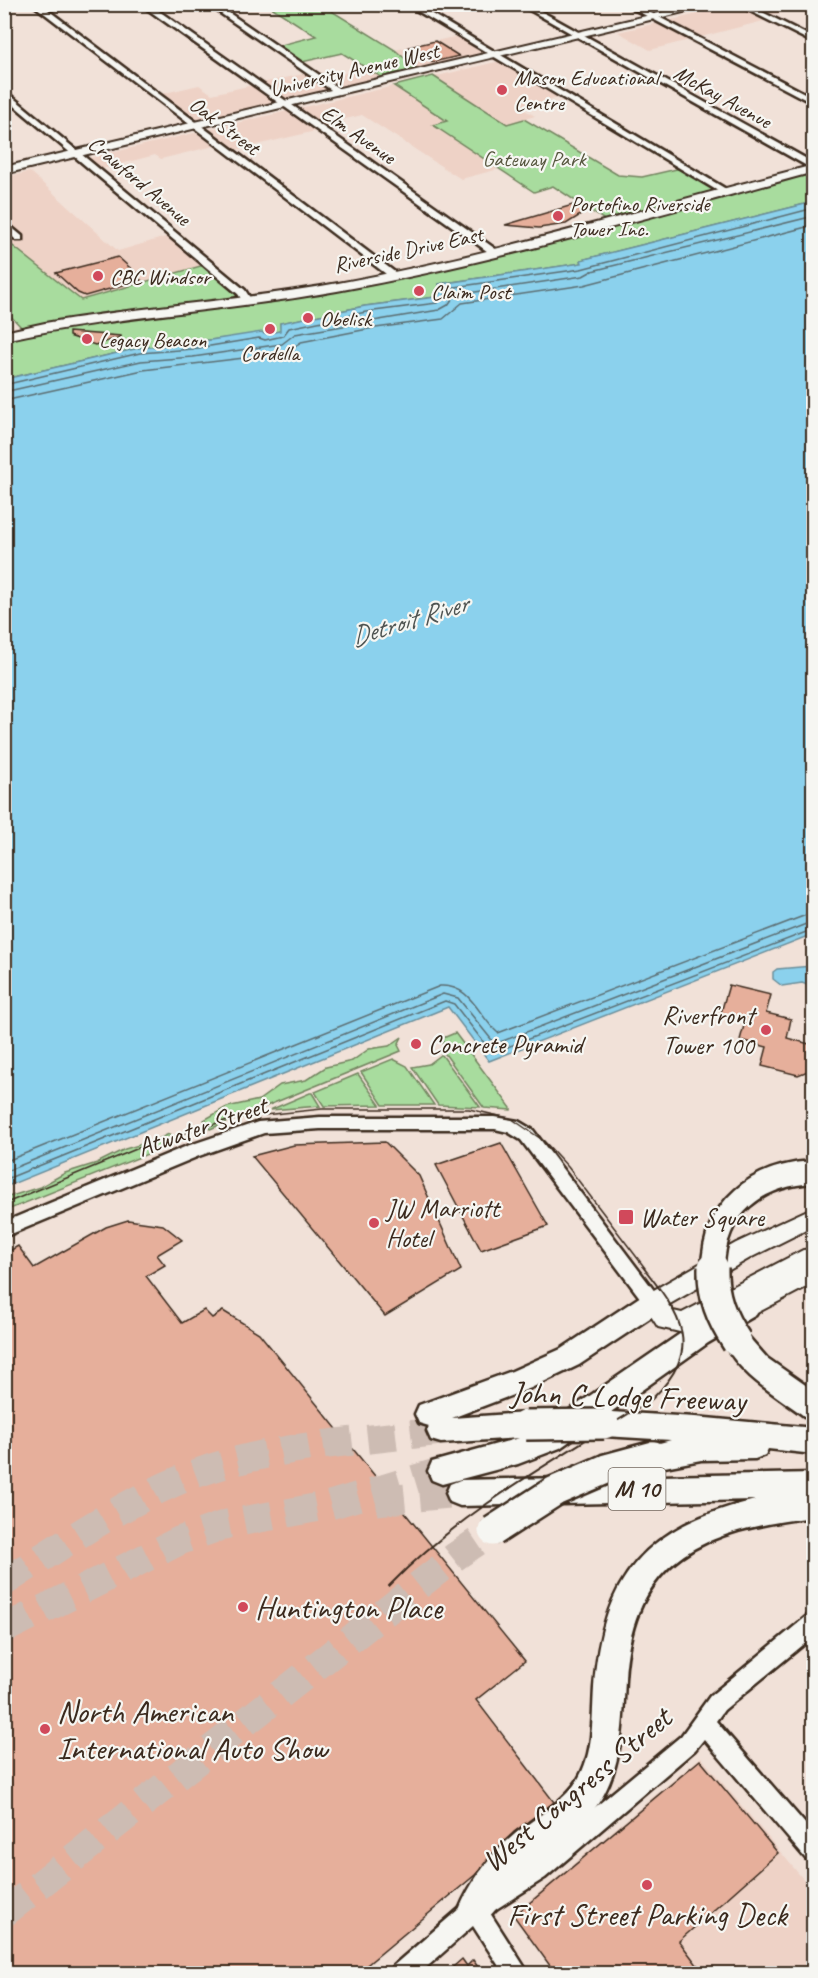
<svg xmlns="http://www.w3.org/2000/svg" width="818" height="1978" font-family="Caveat,sans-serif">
  <rect width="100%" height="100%" fill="#f1e1d8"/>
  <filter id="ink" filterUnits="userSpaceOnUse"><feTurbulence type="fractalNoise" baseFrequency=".0167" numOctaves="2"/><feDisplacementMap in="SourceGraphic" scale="12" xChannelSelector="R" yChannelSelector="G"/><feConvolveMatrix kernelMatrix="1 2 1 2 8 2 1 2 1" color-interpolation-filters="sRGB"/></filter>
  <g filter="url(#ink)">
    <g fill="#eed2c6">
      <polygon points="738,5 810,5 767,16 771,19 650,50 618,32"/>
      <polygon points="458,36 486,52 417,69 395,50"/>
      <polygon points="496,62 503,62 562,97 521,108 535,116 507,124 433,77"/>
      <polygon points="366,68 381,77 199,120 192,119 161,94 199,85 212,94 308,73 318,80"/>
      <polygon points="394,86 448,121 434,125 499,169 461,179 362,115 325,124 328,128 235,150 207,130"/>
      <polygon points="194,133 203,134 218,145 161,159 155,155 90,172 77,161"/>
      <polygon points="30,172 118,251 169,236 204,265 81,300 5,239 4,177"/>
      <polygon points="701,1757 813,1891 813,1973 555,1973 512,1915"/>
    </g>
    <g fill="#a8dc9e" stroke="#72835e" stroke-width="1.5">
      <polygon points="268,5 322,5 395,50 417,69 381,77 342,53 302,62 277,46 316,36"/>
      <polygon points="433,76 507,124 524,119 618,175 642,177 681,168 715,190 606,221 553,186 534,192 433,125 447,121 394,86"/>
      <polygon points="813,171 813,202 581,260 582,263 439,284 440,293 436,297 365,306 280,323 281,331 264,334 139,348 5,379 5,339 76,324 227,307 339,290"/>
      <polygon points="4,239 81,300 204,265 237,295 231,300 107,312 22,328 5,310"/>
      <polygon points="455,1033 511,1108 511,1110 484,1108 443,1051 443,1038"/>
      <polygon points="402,1037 398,1045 401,1051 210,1129 204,1120 227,1107 259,1100 280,1085 306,1080 326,1067 352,1061 369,1049 389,1046"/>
      <polygon points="441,1055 442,1055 480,1107 438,1105 412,1067 429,1064"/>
      <polygon points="393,1059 407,1066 434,1105 383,1105 361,1072"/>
      <polygon points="358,1074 380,1105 324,1106 315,1092"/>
      <polygon points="312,1093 320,1106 270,1110 310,1093"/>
      <polygon points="169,1134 175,1143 5,1211 5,1198 40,1187 65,1173 97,1163 125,1149 156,1140 158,1143 156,1140"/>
    </g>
    <g fill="#8bd1ed" stroke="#6b8e9a" stroke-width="1.5">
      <polygon points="813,202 813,934 489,1061 448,1007 5,1187 5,379 139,348 191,343 262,332 264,334 280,331 280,323 365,306 436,297 440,293 439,284 582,263 581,260"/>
      <polygon points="812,966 813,987 802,983 782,986 773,979 773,972 777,969"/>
    </g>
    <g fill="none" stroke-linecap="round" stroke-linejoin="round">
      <g stroke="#5b6d71" stroke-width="1.5">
        <polyline points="4,385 140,353 192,349 259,338 265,340 283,336 289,328 366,312 437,303 444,298 448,288 581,269 814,208"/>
        <polyline points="4,392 141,361 193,357 282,344 295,334 439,310 448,305 455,295 583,276 592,271 814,216"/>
        <polyline points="4,401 143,370 285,353 301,342 368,329 443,319 462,303 584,285 814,225"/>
        <path d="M4,1162L440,986C471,984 478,1016 498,1033L814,912"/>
        <polyline points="4,1172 443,994 458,998 495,1044 814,921"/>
        <polyline points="4,1180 445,1001 454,1004 492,1053 814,929"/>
      </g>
    </g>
    <g fill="#e6af9b" stroke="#3b2a1e" stroke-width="1.5">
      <polygon points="435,41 459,56 433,62 409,47"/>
      <polygon points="576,204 583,209 582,214 566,224 539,228 505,225"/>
      <polygon points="118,257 139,276 136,277 141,280 85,296 78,293 56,273"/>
      <polygon points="69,332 121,336 121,337 95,345 69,336"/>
      <polygon points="729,985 771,995 766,1013 791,1019 787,1038 813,1045 808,1071 798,1075 762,1066 767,1047 740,1040 745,1022 720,1016"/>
      <polygon points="385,1142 419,1176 461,1270 385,1316 252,1156 294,1145"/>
      <polygon points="501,1143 548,1226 481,1250 436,1165"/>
      <polygon points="128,1220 163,1225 182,1240 157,1255 165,1265 146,1276 182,1323 204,1310 212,1318 223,1311 259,1333 525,1661 476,1700 554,1802 514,1832 475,1875 356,1974 4,1974 4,1254 18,1246 34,1268 106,1227"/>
      <polygon points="700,1760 778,1853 679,1941 704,1974 556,1974 514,1916"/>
      <polygon points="462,1959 467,1966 473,1960 483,1974 445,1974"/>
    </g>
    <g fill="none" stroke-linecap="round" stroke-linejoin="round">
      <g stroke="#cdbcb3" stroke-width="29" stroke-dasharray="29 15" stroke-linecap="butt">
        <polyline points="376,1501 460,1493"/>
        <path d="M4,1582C64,1544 136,1494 203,1471C279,1445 362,1441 441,1431"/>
        <polyline points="4,1629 179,1541 227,1524 330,1505 442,1471"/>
        <polyline points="4,1913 456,1556 493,1531"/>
      </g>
      <defs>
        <g id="minor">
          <polygon points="32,4 40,4 396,273 396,277 390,277"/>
          <polygon points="140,4 149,4 497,250 497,254 491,254"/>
          <polygon points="207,4 216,4 344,92 337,94"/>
          <polygon points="406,4 415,4 731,192 723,194"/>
          <polygon points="519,4 528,4 814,163 814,170"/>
          <polygon points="624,4 634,4 814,98 814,104"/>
          <polygon points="736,4 746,4 814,38 814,43"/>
          <polygon points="4,90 245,290 252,301 250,303 244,303 238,294 4,97"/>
          <polygon points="4,221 22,236 22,240 16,240 4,229"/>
          <polygon points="320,1117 495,1117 518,1121 533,1130 659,1297 662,1302 659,1307 653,1309 647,1307 521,1140 508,1132 495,1129 320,1129 264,1133 199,1156 4,1237 4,1222 187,1146 258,1122"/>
          <polygon points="814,1614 814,1636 724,1710 716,1721 814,1834 814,1862 806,1859 704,1739 695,1750 545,1878 490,1913 529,1974 504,1974 473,1926 419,1974 390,1974 393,1966 467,1902 529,1862 681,1736 710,1696 807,1616"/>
        </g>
        <g id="major">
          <polygon points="697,4 717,4 4,174 4,167"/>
          <path d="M814,165V172C656,215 498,262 337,291C227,311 114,316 4,340V332L45,323C142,306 241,301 338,283C499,254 655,205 814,165Z"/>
          <polygon points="814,1207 814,1226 752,1257 668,1305 673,1311 682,1313 803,1250 814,1249 814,1283 755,1314 747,1317 739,1314 736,1306 684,1333 658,1327 642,1302 645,1295 736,1243"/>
        </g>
        <g id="highway">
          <polygon points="653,1291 662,1294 666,1302 662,1310 579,1365 531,1388 452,1418 526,1413 536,1416 540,1425 537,1431 540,1430 690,1327 747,1296 756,1299 760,1307 756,1315 708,1343 611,1412 695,1417 814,1428 814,1454 768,1449 765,1455 755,1459 701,1460 654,1469 644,1465 640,1456 644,1447 671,1440 604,1436 594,1433 591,1426 560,1448 518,1464 442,1484 432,1480 428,1471 432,1462 519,1438 441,1443 431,1440 427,1431 429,1426 419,1423 415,1414 419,1405 512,1371 561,1349 644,1294"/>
          <path d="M737,1330L746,1334L767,1358L814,1391V1419L804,1416C776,1395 739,1375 724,1342L728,1334Z"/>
          <path d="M814,1473V1517C704,1530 633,1557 625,1679C623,1719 623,1758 604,1794C587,1826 553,1842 528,1866C509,1884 499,1916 475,1926L463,1922L459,1910C470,1882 492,1853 515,1834C536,1817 561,1804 577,1781C594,1754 592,1719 594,1688C602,1576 646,1526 755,1500L460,1506L450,1502L446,1493L450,1484L460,1480Z"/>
        </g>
      </defs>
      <use href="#minor" stroke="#3b2a1e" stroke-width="5"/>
      <use href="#major" stroke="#3b2a1e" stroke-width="4"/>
      <use href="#highway" stroke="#3b2a1e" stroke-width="5"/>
      <use href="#minor" fill="#f6f6f2" fill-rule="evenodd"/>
      <use href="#major" fill="#f6f6f2" fill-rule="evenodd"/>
      <use href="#highway" fill="#f6f6f2" fill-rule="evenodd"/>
      <polyline stroke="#3b2a1e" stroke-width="1.5" points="4,1204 146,1145 234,1118 322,1109 469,1109 512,1119 544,1141 568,1167 645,1268"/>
      <path stroke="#3b2a1e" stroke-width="2" d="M389,1586C464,1508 561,1457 652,1399C704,1348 682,1317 643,1267"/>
      <defs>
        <path id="highway-bridge-far1" d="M713,1268C714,1207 757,1175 814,1172"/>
        <g id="highway-bridge">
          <path d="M713,1267C712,1296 721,1318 737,1342"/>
          <polyline points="526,1425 604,1424"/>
          <polyline points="493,1531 555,1491 606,1469 654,1456"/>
        </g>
      </defs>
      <use href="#highway-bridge-far1" stroke="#3b2a1e" stroke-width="27" stroke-linecap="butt"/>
      <use href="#highway-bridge" stroke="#3b2a1e" stroke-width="34" stroke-linecap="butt"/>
      <use href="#highway-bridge-far1" stroke="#f6f6f2" stroke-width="22"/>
      <use href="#highway-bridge" stroke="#f6f6f2" stroke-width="29"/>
    </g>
  </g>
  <g fill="#d1495b" stroke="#f6f6f2" stroke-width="2">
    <circle cx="502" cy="90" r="6"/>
    <circle cx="558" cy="216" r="6"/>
    <circle cx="98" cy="276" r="6"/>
    <circle cx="419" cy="291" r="6"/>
    <circle cx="308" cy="318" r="6"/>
    <circle cx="270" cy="329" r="6"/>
    <circle cx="87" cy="339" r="6"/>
    <circle cx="766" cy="1030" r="6"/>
    <circle cx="416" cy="1044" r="6"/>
    <rect x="618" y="1209" width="16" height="16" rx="3"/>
    <circle cx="374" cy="1223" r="6"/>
    <circle cx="243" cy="1607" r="6"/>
    <circle cx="45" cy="1729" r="6"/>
    <circle cx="647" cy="1885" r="6"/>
  </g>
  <g text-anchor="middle" stroke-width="4.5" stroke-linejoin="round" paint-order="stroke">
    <g font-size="22" fill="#3b2a1e" stroke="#f6f6f2">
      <text transform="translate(354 69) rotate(-13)" y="8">University Avenue West</text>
      <text transform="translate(723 96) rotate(29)" y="8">McKay Avenue</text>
      <text transform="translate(225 125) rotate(37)" y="8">Oak Street</text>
      <text transform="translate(359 134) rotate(35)" y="8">Elm Avenue</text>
      <text transform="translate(140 180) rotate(40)" y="8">Crawford Avenue</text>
      <text transform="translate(408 249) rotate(-12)" y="8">Riverside Drive East</text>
    </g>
    <g font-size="22" fill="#3b2a1e" stroke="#f6f6f2" text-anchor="start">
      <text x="514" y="85">Mason Educational<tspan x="514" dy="25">Centre</tspan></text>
      <text x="570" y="211">Portofino Riverside<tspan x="570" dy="25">Tower Inc.</tspan></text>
      <text x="110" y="284">CBC Windsor</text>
      <text x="431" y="299">Claim Post</text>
      <text x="320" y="326">Obelisk</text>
      <text x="99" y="347">Legacy Beacon</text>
      <text x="270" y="360" text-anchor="middle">Cordella</text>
    </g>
    <g font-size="22" fill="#56563e" stroke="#f6f6f2">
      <text x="534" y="166">Gateway Park</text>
    </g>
    <rect fill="#f6f6f2" stroke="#73675e" stroke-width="1.5" x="608.5" y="1468" width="57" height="42" rx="4.5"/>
    <g font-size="24" font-weight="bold" fill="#3b2a1e">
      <text x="637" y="1497">M 10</text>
    </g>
    <g font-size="26" fill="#3b2a1e" stroke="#f6f6f2" text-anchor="start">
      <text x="754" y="1024" text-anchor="end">Riverfront<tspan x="754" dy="30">Tower 100</tspan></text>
      <text x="428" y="1053">Concrete Pyramid</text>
      <text x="386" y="1217">JW Marriott<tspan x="386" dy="30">Hotel</tspan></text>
      <text x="640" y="1226">Water Square</text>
    </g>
    <g font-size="26" fill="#3b2a1e" stroke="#f6f6f2">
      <text transform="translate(202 1126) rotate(-19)" y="9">Atwater Street</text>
    </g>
    <g font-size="27" font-style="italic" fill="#4f5452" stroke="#f6f6f2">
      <text transform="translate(409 620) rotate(-17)" y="9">Detroit River</text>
    </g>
    <g font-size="32" fill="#3b2a1e" stroke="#f6f6f2">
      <text transform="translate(628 1396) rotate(2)" y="11">John C Lodge Freeway</text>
      <text transform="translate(576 1789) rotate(-40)" y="11">West Congress Street</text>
    </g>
    <g font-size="32" fill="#3b2a1e" stroke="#f6f6f2" text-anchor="start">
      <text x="255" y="1618">Huntington Place</text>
      <text x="57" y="1722">North American<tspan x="57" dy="37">International Auto Show</tspan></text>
      <text x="647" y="1925" text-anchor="middle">First Street Parking Deck</text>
    </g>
  </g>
  <rect width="818" height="1978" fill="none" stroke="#f6f6f2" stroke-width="24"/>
  <rect x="12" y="12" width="794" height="1954" fill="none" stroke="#3b2a1e" stroke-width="2" filter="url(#ink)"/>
</svg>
